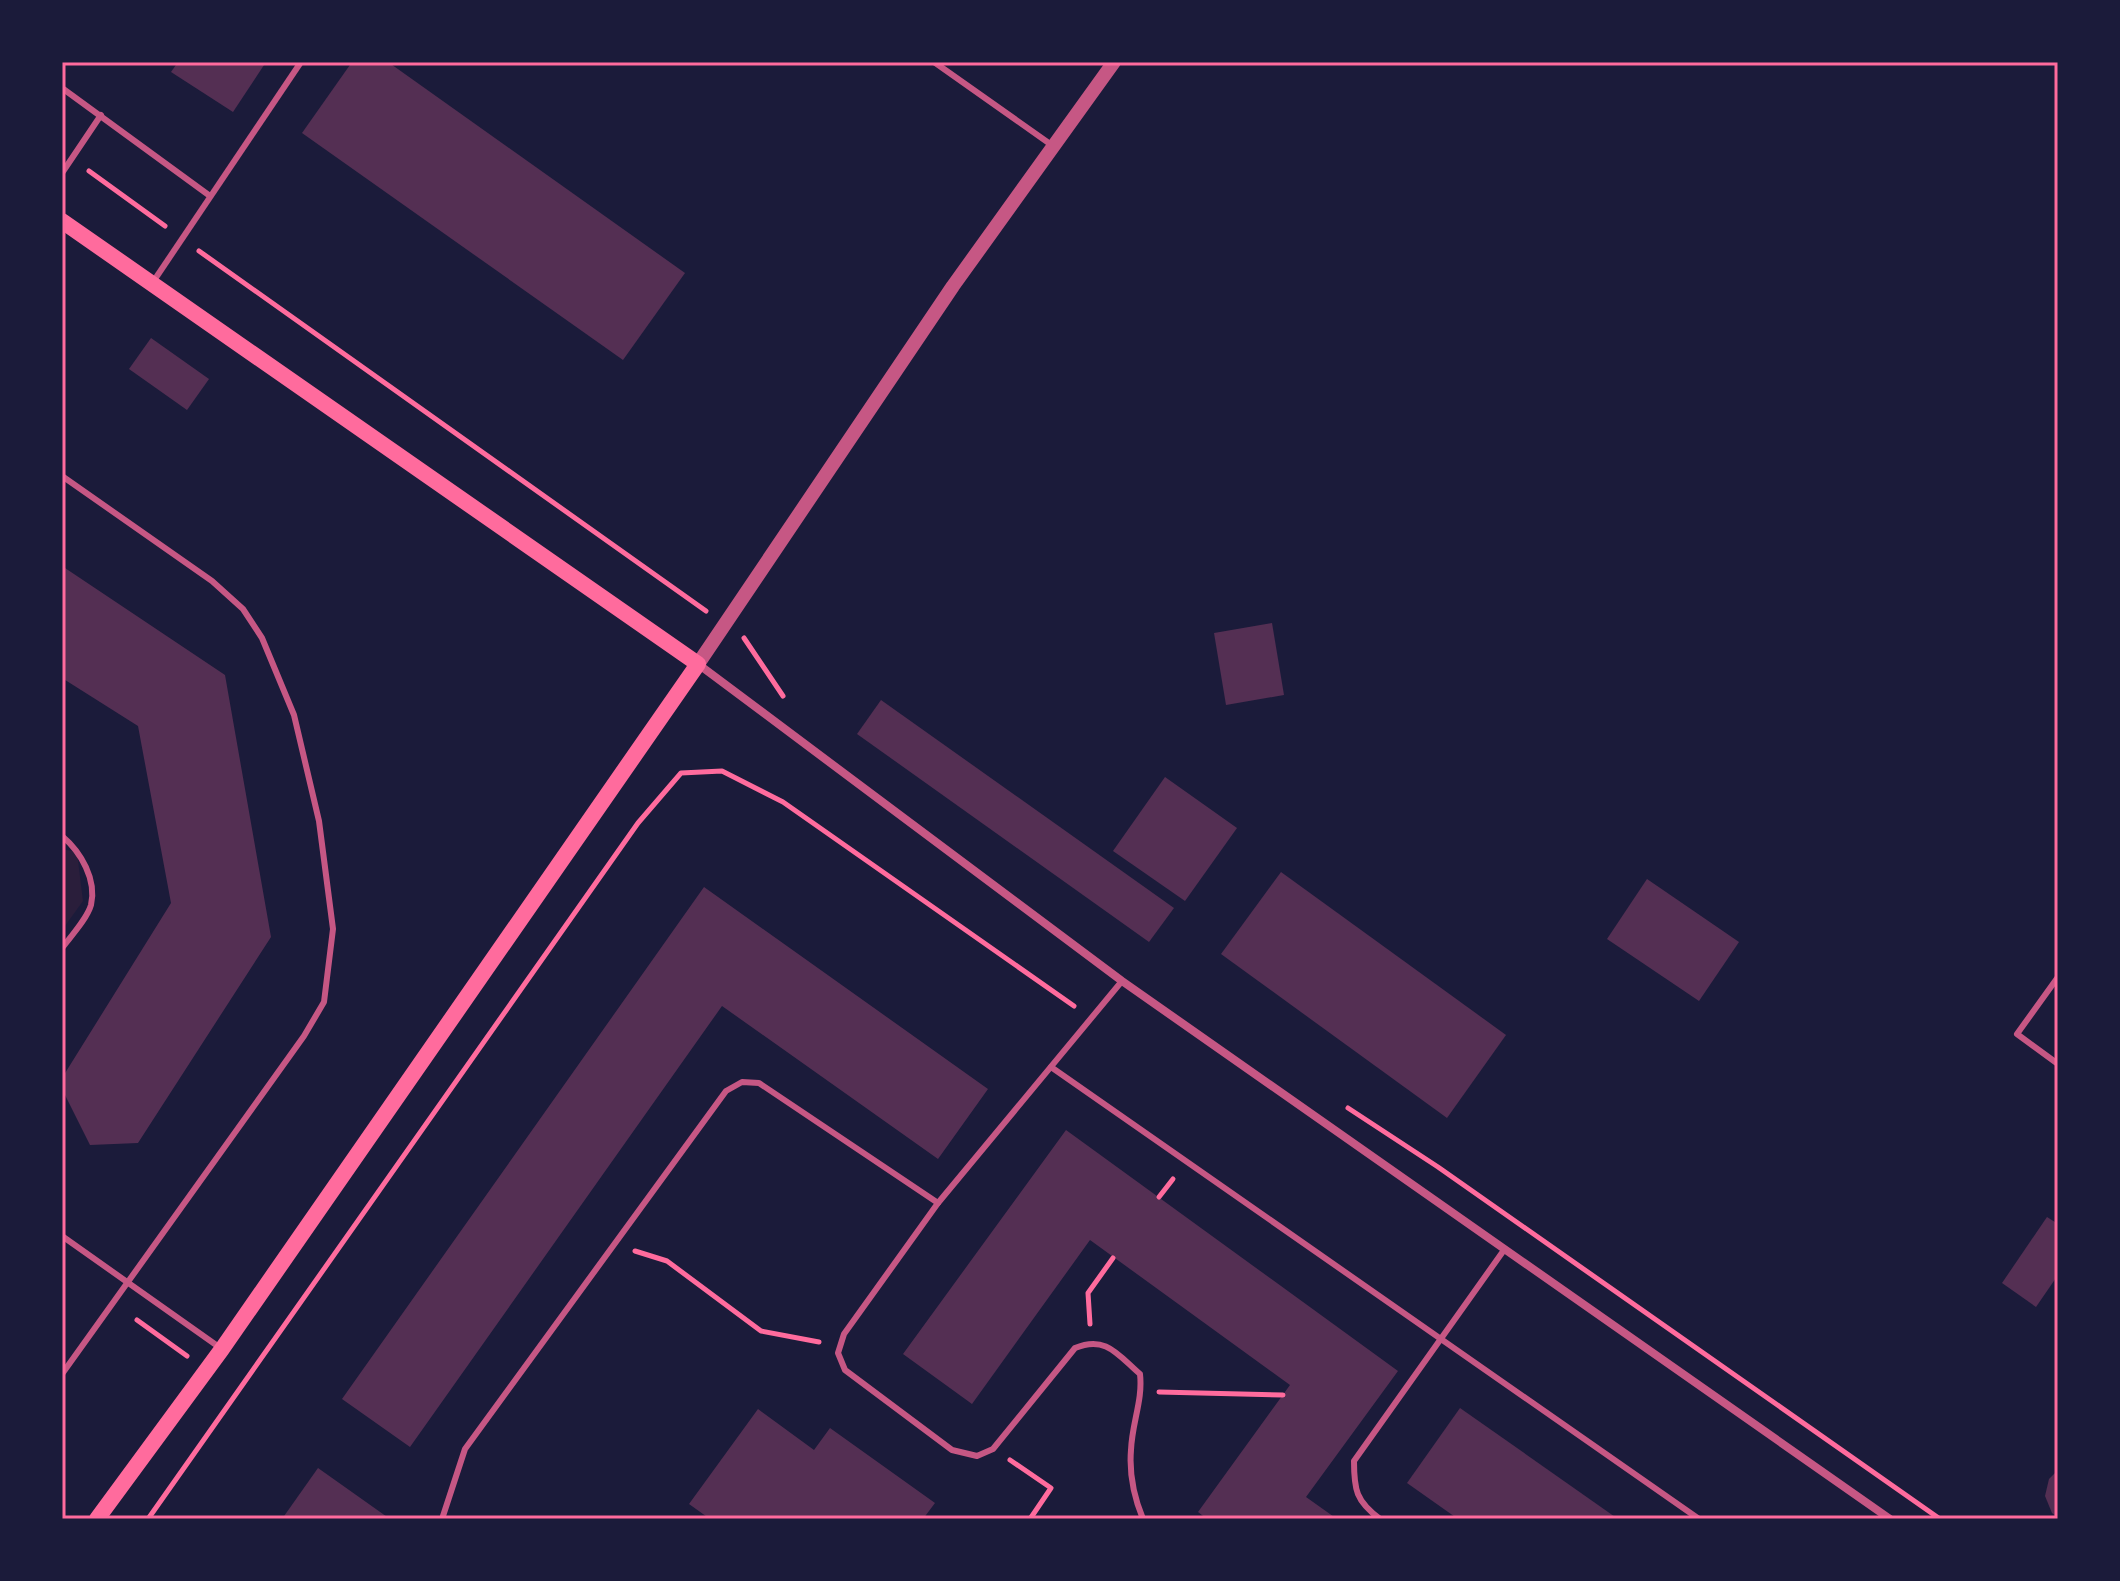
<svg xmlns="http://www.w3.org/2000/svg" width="2120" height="1581" font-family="'Alegreya Sans',sans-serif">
  <rect width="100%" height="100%" fill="#1b1b3a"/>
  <polygon fill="#2a1e3b" points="62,849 77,852 83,901 62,930"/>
  <g fill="#542f53">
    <polygon points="178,62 266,62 233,112 171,72"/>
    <polygon points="352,62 388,62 685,273 623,360 302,133"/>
    <polygon points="151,338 209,379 187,410 129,369"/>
    <polygon points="62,566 225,675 271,937 138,1143 90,1145 62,1089 62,1078 171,903 138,726 62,678"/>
    <polygon points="1272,623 1284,695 1226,705 1214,633"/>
    <polygon points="881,700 1174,908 1149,942 857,734"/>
    <polygon points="1165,777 1237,828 1185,901 1113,851"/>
    <polygon points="1281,872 1506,1035 1447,1118 1221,954"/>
    <polygon points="1647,879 1739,942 1699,1001 1607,939"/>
    <polygon points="704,887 988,1089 938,1159 722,1006 410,1447 342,1399"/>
    <polygon points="1066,1130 1398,1371 1306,1497 1337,1519 1207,1519 1198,1512 1290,1385 1090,1240 972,1404 903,1354"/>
    <polygon points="2047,1217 2058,1224 2058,1275 2036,1307 2002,1283"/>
    <polygon points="1460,1408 1618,1519 1458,1519 1407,1483"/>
    <polygon points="758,1409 814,1450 830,1428 935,1503 923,1519 710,1519 689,1504"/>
    <polygon points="318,1468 390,1519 282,1519"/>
    <polygon points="2058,1470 2058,1518 2052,1513 2045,1496 2049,1479"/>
  </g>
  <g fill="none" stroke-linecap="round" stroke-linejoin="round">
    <g stroke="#ff6b9d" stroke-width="5">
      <polyline points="89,171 165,226"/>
      <polyline points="199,251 706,611"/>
      <polyline points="744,638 783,696"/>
      <polyline points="1348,1108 1438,1167 1940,1519"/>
      <polyline points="1159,1197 1173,1179"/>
      <polyline points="635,1251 667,1261 761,1331 819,1342"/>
      <polyline points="137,1320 187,1356"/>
      <polyline points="1090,1324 1088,1293 1113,1258"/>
      <polyline points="1159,1392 1283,1395"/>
      <polyline points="1010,1460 1051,1488 1030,1519"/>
      <polyline points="148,1519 638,823 681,773 722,771 783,802 1074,1006"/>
    </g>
    <g stroke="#c65784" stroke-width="6">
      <polyline points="934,62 1053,146"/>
      <polyline points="62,88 210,196"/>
      <polyline points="62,173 101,115"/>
      <polyline points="153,282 301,62"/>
      <polyline points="62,476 212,581 243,609 262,638 294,715 319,821 333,929 324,1002 304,1036 62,1374"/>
      <path d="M62,836C81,852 97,880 91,905C87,919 71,936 62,948"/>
      <polyline points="2058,977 2017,1034 2058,1064"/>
      <path d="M1122,981L938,1203L844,1334L838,1353L845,1370L952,1450L977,1456L993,1449L1075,1348C1106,1335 1118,1355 1140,1374C1143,1400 1132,1423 1131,1450C1129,1474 1134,1497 1143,1519"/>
      <polyline points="1051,1067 1699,1519"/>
      <polyline points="62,1236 219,1347"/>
      <polyline points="442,1519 465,1449 726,1091 742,1082 759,1083 938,1203"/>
      <path d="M1380,1519C1356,1501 1354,1490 1354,1461L1504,1250"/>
    </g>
    <polyline stroke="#c65784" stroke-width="8" points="698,664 1122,981 1890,1519"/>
    <polyline stroke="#c65784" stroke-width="14" points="698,664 953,286 1114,62"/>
    <polyline stroke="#ff6b9d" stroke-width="16" points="62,221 698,664 222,1349 97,1519"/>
  </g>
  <rect width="2120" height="1581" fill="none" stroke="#1b1b3a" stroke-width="128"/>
  <rect x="64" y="64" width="1992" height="1453" fill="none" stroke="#ff6b9d" stroke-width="3"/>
</svg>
